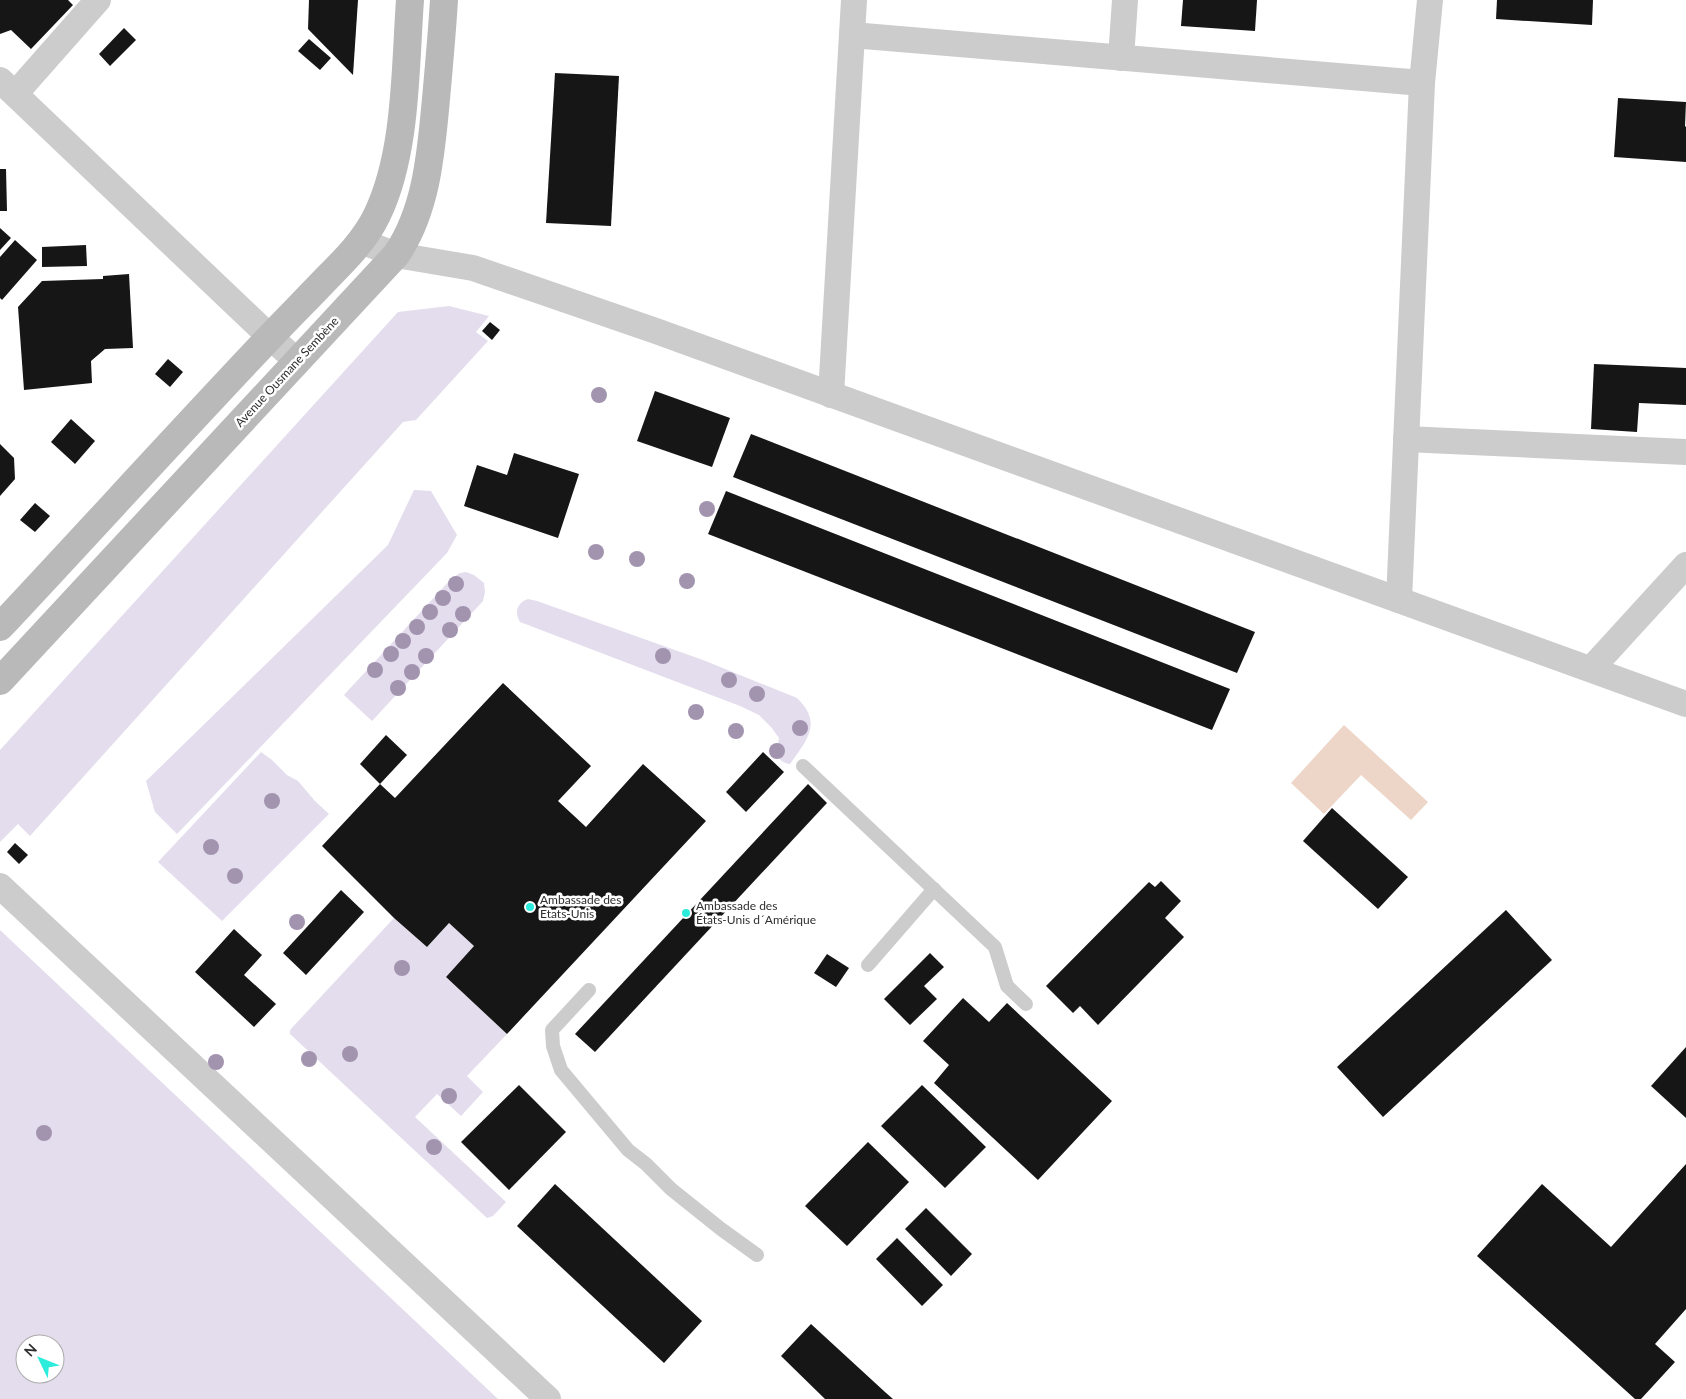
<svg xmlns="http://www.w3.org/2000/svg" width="1686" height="1399" font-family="Lato,sans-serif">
  <rect width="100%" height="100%" fill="#fff"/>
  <g fill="#e4dded" fill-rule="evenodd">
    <polygon points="449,306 489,316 476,332 488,341 416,420 403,422 30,836 18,824 0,842 0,750 398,312"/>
    <polygon points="414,490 431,491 457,535 447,553 177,834 155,812 146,781 388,545"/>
    <polygon points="466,572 474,575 484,583 485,592 483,601 372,721 344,695 452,578 460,573"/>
    <path d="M528,599L537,601L703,660L797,698C823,723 807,740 790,764C775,762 777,750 779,738L771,727L759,715L740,706L520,622C514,612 517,603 528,599Z"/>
    <polygon points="261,752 272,760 287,775 298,781 315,801 329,814 222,921 158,862"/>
    <polygon points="394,918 427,947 449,923 474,946 446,977 507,1034 467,1076 483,1092 461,1116 437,1094 415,1117 506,1202 493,1216 487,1218 290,1034 290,1030"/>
    <path d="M0,930L498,1399H0ZM25,1344H55V1374H25Z"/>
  </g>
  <polygon fill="#edd6c8" points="1344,725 1428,802 1411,820 1361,775 1324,814 1291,783"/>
  <g fill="#161616">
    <polygon points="0,0 68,0 73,5 31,49 11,30 0,34"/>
    <polygon points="309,0 358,0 353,75 308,29"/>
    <polygon points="1183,0 1257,0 1255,31 1181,26"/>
    <polygon points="1497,0 1593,0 1592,25 1496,19"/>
    <polygon points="124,28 136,40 110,66 99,54"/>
    <polygon points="309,39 331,58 320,70 298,51"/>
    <polygon points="555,73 619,76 611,226 546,223"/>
    <polygon points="1618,98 1686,102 1685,126 1686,127 1686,162 1614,157"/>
    <polygon points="0,169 6,169 7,211 0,211"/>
    <polygon points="0,228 11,238 0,250"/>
    <polygon points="15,240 37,260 2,300 0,298 0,257"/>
    <polygon points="86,245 87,266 42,267 42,247"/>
    <polygon points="129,274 133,348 105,349 91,361 92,383 24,390 18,307 42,281 103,279 103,276"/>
    <polygon points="490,322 500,330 492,340 482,331"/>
    <polygon points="168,359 183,372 170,387 155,374"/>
    <polygon points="1594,364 1686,368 1686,405 1639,403 1637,432 1591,429"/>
    <polygon points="655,391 730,418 712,467 637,441"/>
    <polygon points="71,419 95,441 75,464 51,442"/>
    <polygon points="751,434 1255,632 1237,673 733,477"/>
    <polygon points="0,444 14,458 15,479 0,496"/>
    <polygon points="514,453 579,474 558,538 464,506 477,465 507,475"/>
    <polygon points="726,491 1230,689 1212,730 708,534"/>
    <polygon points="35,503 50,516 35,532 20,520"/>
    <polygon points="503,683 591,766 558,801 586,827 643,764 706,821 507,1034 446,977 474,946 449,923 427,947 394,918 322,846 380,784 395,798"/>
    <polygon points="386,735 407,755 380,784 360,764"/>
    <polygon points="763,752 784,772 746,812 726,792"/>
    <polygon points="808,784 827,803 595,1052 575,1034"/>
    <polygon points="1332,808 1408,877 1378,909 1303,841"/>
    <polygon points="15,843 28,855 19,864 7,852"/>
    <polygon points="1161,881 1181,901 1165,918 1184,937 1098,1025 1080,1006 1073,1013 1046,986 1149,882 1155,887"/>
    <polygon points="341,890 364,912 306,975 283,953"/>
    <polygon points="1506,910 1552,960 1383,1117 1337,1067"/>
    <polygon points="234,929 262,955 244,975 276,1004 254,1027 195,972"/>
    <polygon points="930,953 944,967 924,986 937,999 910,1025 884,999"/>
    <polygon points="827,954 849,968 836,987 814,973"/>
    <polygon points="963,998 989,1022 1007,1003 1112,1101 1038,1180 934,1083 949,1065 923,1041"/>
    <polygon points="1686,1047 1686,1118 1651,1086"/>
    <polygon points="519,1085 566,1132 509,1190 461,1142"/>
    <polygon points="922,1085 986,1147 945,1188 881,1126"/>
    <polygon points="868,1142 909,1182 847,1246 805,1206"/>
    <polygon points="1686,1164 1686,1309 1655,1344 1675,1362 1641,1399 1635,1399 1477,1256 1542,1184 1611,1247"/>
    <polygon points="555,1184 702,1321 664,1363 517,1226"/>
    <polygon points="926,1208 972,1254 951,1276 905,1229"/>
    <polygon points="897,1238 943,1285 922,1306 876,1259"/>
    <polygon points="811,1324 885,1392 893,1399 825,1399 781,1356"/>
  </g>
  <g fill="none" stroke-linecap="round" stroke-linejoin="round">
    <g stroke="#ccc" stroke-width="14">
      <polyline points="803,766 995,947 1007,986 1026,1004"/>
      <polyline points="868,965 934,889"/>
      <polyline points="589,990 552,1030 553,1046 561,1070 628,1150 646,1164 671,1189 721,1229 757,1255"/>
    </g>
    <g stroke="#ccc" stroke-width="26">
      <polyline points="852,35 1422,83 1399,600"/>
      <polyline points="1121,58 1125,0"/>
      <polyline points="0,80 270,337 297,361"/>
      <polyline points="1422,83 1430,0"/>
      <polyline points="15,94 98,0"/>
      <polyline points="361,241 396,255 473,268 656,331 1686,704"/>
      <polyline points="831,395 854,0"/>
      <polyline points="1406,439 1686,452"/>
      <polyline points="1591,669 1686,565"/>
      <polyline points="0,886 548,1399"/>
    </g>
    <g stroke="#b9b9b9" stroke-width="28">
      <path d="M0,627C90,531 178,434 269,338C288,318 307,299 326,279C345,260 365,240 377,215C407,153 405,68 410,0"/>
      <path d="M0,681L396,255C427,210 431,152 436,99C439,66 442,33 444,0"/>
    </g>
  </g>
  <g fill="#a293af">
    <circle cx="599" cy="395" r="8"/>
    <circle cx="707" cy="509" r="8"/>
    <circle cx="596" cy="552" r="8"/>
    <circle cx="637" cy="559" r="8"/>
    <circle cx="687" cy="581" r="8"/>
    <circle cx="456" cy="584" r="8"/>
    <circle cx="443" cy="598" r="8"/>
    <circle cx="430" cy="612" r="8"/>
    <circle cx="463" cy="614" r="8"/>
    <circle cx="417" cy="627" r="8"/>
    <circle cx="450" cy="630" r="8"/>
    <circle cx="403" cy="641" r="8"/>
    <circle cx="391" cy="654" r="8"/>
    <circle cx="426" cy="656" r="8"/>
    <circle cx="663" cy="656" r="8"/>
    <circle cx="375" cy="670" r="8"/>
    <circle cx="412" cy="672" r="8"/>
    <circle cx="729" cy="680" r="8"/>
    <circle cx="398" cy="688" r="8"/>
    <circle cx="757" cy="694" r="8"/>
    <circle cx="696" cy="712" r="8"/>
    <circle cx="800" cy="728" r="8"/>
    <circle cx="736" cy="731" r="8"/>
    <circle cx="777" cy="751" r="8"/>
    <circle cx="272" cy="801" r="8"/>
    <circle cx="211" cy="847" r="8"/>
    <circle cx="235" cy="876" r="8"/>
    <circle cx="297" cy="922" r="8"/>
    <circle cx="402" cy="968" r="8"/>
    <circle cx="350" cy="1054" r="8"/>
    <circle cx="309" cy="1059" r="8"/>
    <circle cx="216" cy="1062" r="8"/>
    <circle cx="449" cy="1096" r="8"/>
    <circle cx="44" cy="1133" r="8"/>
    <circle cx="434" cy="1147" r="8"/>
  </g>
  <g fill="#2cecdb" stroke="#fff" stroke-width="2">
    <circle cx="530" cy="907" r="5"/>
    <circle cx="686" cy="913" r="5"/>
  </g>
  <g text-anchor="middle" stroke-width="5" stroke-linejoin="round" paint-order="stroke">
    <g font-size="12" fill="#2f2f2f" stroke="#fff">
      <text transform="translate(287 372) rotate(-47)" y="4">Avenue Ousmane Sembène</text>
    </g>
    <g font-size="12" fill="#2f2f2f" stroke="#fff" text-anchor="start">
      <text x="540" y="904">Ambassade des<tspan x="540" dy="14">Etats-Unis</tspan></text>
      <text x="696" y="910">Ambassade des<tspan x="696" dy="14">États-Unis d´Amérique</tspan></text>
    </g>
  </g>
  <g transform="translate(40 1359) rotate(313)"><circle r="24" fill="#ffffff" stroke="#acacac"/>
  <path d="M0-4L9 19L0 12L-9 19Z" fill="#2cecdb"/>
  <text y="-8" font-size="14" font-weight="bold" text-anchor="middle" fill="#2f2f2f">N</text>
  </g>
</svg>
